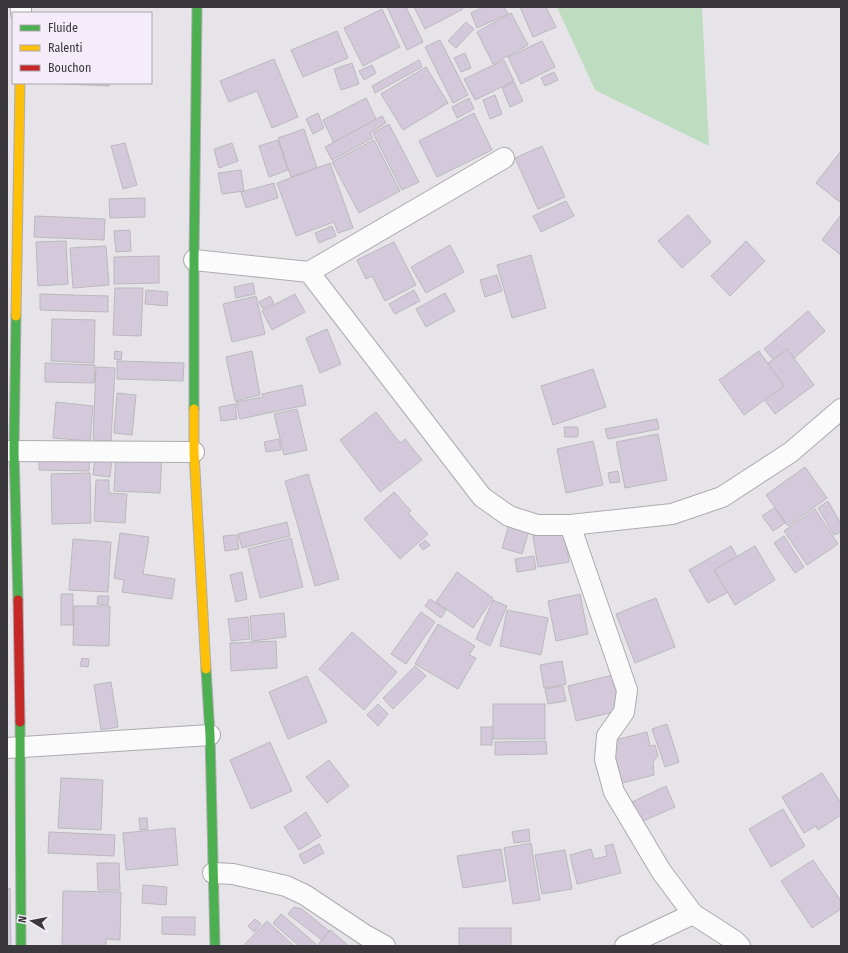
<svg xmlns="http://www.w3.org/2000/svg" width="848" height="953" font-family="'Fira Sans Condensed',sans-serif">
  <rect width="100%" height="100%" fill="#e6e3e9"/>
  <polygon fill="#beddc0" points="557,7 702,7 709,146 595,90"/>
  <g fill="#d3c9db" stroke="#bbb9bd">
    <polygon points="387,7 406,7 423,42 407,50"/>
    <polygon points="414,7 462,7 463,9 425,29"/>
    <polygon points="483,7 504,7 508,14 477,28 471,13"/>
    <polygon points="520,7 546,7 556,27 533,37"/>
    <polygon points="382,9 400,47 363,66 344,28"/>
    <polygon points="511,13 528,45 493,64 477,32"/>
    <polygon points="466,22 474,29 456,48 448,41"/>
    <polygon points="337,31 348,58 303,77 291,50"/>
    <polygon points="440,40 468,95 453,103 425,47"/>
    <polygon points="542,41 555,67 521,84 508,57"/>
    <polygon points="465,53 471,68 461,72 454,58"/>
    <polygon points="274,59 298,117 272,128 257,91 229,102 220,81"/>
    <polygon points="419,60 422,67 375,93 372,86"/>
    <polygon points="504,60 514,81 475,100 464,79"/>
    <polygon points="352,63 359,84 341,90 334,69"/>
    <polygon points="372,65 376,73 364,80 359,71"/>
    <polygon points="426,67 448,103 403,130 381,94"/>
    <polygon points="554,72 558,80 545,86 541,78"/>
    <polygon points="514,82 523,101 510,107 502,88"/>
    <polygon points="45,83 110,83 109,86"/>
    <polygon points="495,95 502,114 490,119 483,100"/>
    <polygon points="366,98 379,125 336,147 323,120"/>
    <polygon points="469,98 474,109 457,118 452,107"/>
    <polygon points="318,113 324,128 313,134 306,119"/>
    <polygon points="474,113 492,150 437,177 419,141"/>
    <polygon points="382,116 386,123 370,133 373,138 332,160 325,147"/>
    <polygon points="389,124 419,182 402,190 373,133"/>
    <polygon points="304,129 317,168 291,177 278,138"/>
    <polygon points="278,140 288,170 269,177 259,146"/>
    <polygon points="374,140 400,191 359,213 332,162"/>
    <polygon points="125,143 137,185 123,189 111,146"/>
    <polygon points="232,143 238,161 219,168 214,149"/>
    <polygon points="542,146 565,197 538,209 515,158"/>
    <polygon points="841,151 841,203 816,183"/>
    <polygon points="330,163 353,228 338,233 334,222 296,236 277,183"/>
    <polygon points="241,170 244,191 222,194 218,173"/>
    <polygon points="274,183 278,198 246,208 241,192"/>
    <polygon points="145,198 145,217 110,218 109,199"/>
    <polygon points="566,201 574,216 541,232 533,216"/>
    <polygon points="688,215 711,242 682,268 658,241"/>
    <polygon points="841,215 841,255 822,240"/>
    <polygon points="35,216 105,219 104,240 34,237"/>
    <polygon points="332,226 336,236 319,243 315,233"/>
    <polygon points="130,230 131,251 116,252 114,231"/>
    <polygon points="66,241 68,284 38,286 36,242"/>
    <polygon points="746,241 765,261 730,296 711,276"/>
    <polygon points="394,242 416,285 385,301 372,276 366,279 357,260"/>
    <polygon points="450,245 464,272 426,293 411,267"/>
    <polygon points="106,246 109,285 73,288 70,248"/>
    <polygon points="531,255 546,308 512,318 497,265"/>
    <polygon points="159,256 159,283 114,284 114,257"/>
    <polygon points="497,275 502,291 485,297 480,280"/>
    <polygon points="253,283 255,294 236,298 234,287"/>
    <polygon points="115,288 143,288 141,336 113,335"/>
    <polygon points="146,290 168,292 167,306 145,304"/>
    <polygon points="414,290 420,301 395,314 389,304"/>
    <polygon points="445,293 455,311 426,327 416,309"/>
    <polygon points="40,294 108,296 108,312 40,310"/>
    <polygon points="295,294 305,312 272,330 262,311"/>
    <polygon points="256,296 265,334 232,342 223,304"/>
    <polygon points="270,296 274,303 263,309 259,302"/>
    <polygon points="808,311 825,331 782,369 764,349"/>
    <polygon points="52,319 95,320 94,363 51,361"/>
    <polygon points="327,329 341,364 320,373 306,338"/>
    <polygon points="787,349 814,385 775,414 748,378"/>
    <polygon points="115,351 122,352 121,360 114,359"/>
    <polygon points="252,351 260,395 235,401 226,357"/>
    <polygon points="759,351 784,386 744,415 719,380"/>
    <polygon points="117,361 184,363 183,381 117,379"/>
    <polygon points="45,363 95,365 94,383 45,382"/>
    <polygon points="96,367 115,368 111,441 93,440"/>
    <polygon points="593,369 606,407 553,425 541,386"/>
    <polygon points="302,385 306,405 240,419 236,402 263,397 262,394"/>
    <polygon points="117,393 136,395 132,435 114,433"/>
    <polygon points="56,402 93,406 90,441 53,438"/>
    <polygon points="235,404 237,419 221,421 219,407"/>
    <polygon points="297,409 307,450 284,455 274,414"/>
    <polygon points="376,412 400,443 405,439 422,460 380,492 340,440"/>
    <polygon points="657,419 659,429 608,439 605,429"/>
    <polygon points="564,427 578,427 578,437 565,437"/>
    <polygon points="658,434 667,480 625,488 616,442"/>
    <polygon points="279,439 281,450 266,452 264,442"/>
    <polygon points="593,441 603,485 566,493 557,449"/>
    <polygon points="39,453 90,454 89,471 39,470"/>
    <polygon points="116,454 162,455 160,493 114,491"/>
    <polygon points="95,456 112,458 110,477 93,475"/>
    <polygon points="805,467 827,498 788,526 766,495"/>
    <polygon points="618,471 620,482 610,483 608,473"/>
    <polygon points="90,473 91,523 52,524 51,474"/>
    <polygon points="308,474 339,579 315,586 285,481"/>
    <polygon points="96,480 109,480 109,493 127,494 125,523 94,521"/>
    <polygon points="394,492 411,511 408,513 428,534 400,559 364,519"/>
    <polygon points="828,501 841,524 841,532 834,535 818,508"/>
    <polygon points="774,508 785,523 773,531 762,516"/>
    <polygon points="815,509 838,544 807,565 784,531"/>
    <polygon points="511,518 531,524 522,554 502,548"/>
    <polygon points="287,522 290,536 242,548 238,534"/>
    <polygon points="564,525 569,562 538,567 532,530"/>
    <polygon points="120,533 149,537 143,574 175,579 172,599 122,592 124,580 114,578"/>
    <polygon points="237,535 239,549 225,551 223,536"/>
    <polygon points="784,536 804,567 795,573 774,543"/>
    <polygon points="291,538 303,587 260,598 248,549"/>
    <polygon points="73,539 111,542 108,592 69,590"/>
    <polygon points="425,540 430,545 423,550 419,545"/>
    <polygon points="731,546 750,580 708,603 689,570"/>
    <polygon points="755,546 775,580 735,605 714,570"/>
    <polygon points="534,556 536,569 517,572 515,559"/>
    <polygon points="242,572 247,599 236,602 230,575"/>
    <polygon points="457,572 493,598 473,628 436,602"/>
    <rect x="61" y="594" width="12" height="31"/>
    <polygon points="580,594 588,634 556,641 548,601"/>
    <polygon points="98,596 109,596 108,605 97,604"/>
    <polygon points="656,598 675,647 635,663 616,614"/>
    <polygon points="430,599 446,610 441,618 425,606"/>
    <polygon points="493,600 507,606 490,646 476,639"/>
    <polygon points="74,606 110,606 109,646 73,645"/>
    <polygon points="507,610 548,618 541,655 500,646"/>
    <polygon points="421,612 435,622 406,664 391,654"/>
    <polygon points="284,613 286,637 252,641 250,616"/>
    <polygon points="248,617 250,639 231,641 228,619"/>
    <polygon points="438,624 475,646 469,655 476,658 458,689 415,664"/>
    <polygon points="352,632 397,672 364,710 319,669"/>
    <polygon points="276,641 277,668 231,671 230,643"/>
    <polygon points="82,658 89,659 88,667 80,666"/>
    <polygon points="562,661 566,684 544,688 540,665"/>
    <polygon points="415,666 426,676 393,709 383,698"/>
    <polygon points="613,675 622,710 576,721 568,686"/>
    <polygon points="307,676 327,722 288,739 269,692"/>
    <polygon points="111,682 118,727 101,730 94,685"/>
    <polygon points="563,686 566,701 548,704 545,689"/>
    <polygon points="378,704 388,714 378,726 367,715"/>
    <rect x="493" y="704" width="52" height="35"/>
    <polygon points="667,724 679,762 665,767 652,729"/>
    <rect x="481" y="727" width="11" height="18"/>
    <polygon points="647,732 650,746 655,745 658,756 653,762 654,775 622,783 611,741"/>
    <polygon points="546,741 547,754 495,755 495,742"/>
    <polygon points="270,742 292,791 251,809 230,760"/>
    <polygon points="329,760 349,786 327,803 306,777"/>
    <polygon points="822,773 841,803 841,815 818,830 816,826 804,833 782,797"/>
    <polygon points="61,778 103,780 101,830 58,828"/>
    <polygon points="666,786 675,807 641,822 632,802"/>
    <polygon points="783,809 805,846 771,867 749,829"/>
    <polygon points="306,812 321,836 299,850 284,827"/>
    <polygon points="139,818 147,818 148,829 140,830"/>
    <polygon points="175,828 178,865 126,870 123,833"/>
    <polygon points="529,829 530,841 514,843 512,832"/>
    <polygon points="49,832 115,835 114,856 48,853"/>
    <polygon points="531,843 540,900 513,904 504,848"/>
    <polygon points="319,844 324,853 304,864 299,855"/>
    <polygon points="613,844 621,873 577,884 570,855 591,849 594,859 607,856 605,846"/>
    <polygon points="501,849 506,881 463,888 457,856"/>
    <polygon points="565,850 572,889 542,894 535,855"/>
    <polygon points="813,860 841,901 841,909 812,928 781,881"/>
    <polygon points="97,863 119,863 120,890 98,890"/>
    <polygon points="143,885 167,887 166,905 142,903"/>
    <polygon points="10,888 11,946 7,946 7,889"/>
    <polygon points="63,891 121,892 120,940 106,939 106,946 62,946"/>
    <polygon points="294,907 302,909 329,931 322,940 288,914"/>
    <polygon points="281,914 316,944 314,946 299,946 273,923"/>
    <polygon points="162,917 195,917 195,935 162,934"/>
    <polygon points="255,919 261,924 254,932 248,926"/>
    <polygon points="267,921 294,946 243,946"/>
    <rect x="459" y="928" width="52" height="18"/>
    <polygon points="330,930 349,946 317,946"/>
  </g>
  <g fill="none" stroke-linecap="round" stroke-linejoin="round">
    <defs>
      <g id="street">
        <polyline points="21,13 21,7"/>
        <polyline points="194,260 309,272 482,497 509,516 537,525 570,525 672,514 722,497 791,452 841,409"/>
        <polyline points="309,272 504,158"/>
        <polyline points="7,451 194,452"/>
        <polyline points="570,525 627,690 624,712 607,736 605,759 614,792 661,871 693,914 735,941 740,946"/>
        <polyline points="7,748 210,735"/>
        <polyline points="213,873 233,874 286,886 305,895 365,935 385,946"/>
        <polyline points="625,946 693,914"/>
      </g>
      <g id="fast">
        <polyline points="16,316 14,451 18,600"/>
        <polyline points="194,409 194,260 197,7"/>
        <polyline points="206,669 210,735 215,946"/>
        <polyline points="20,722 21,946"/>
      </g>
      <g id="slow">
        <polyline points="16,316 20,83"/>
        <polyline points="194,409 194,452 206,669"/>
      </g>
      <polyline id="jam" points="18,600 20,722"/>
    </defs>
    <use href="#street" stroke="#aeabb0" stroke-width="22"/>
    <use href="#fast" stroke="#aeabb0" stroke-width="11"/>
    <use href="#slow" stroke="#aeabb0" stroke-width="11"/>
    <use href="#jam" stroke="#aeabb0" stroke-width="11"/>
    <use href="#street" stroke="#fbfbfc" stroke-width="20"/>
    <use href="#fast" stroke="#4caf50" stroke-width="9"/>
    <use href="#slow" stroke="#ffc107" stroke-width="9"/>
    <use href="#jam" stroke="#c62828" stroke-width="9"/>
  </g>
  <rect width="848" height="953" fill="none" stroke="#3b383d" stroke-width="16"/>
  <rect x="12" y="12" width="140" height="72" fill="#f4edf9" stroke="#aaa5ae"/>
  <rect x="20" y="25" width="20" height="6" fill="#4caf50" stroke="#aaa5ae"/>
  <text x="48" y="32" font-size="12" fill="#3b383d">Fluide</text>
  <rect x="20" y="45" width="20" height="6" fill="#ffc107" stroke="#aaa5ae"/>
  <text x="48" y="52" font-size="12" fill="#3b383d">Ralenti</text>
  <rect x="20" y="65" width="20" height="6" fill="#c62828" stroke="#aaa5ae"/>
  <text x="48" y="72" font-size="12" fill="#3b383d">Bouchon</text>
  <g transform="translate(32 921) rotate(280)" stroke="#f4edf9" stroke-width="3" paint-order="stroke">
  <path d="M0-3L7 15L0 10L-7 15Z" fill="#3b383d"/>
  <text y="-6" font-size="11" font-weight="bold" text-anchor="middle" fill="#3b383d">N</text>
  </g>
</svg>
